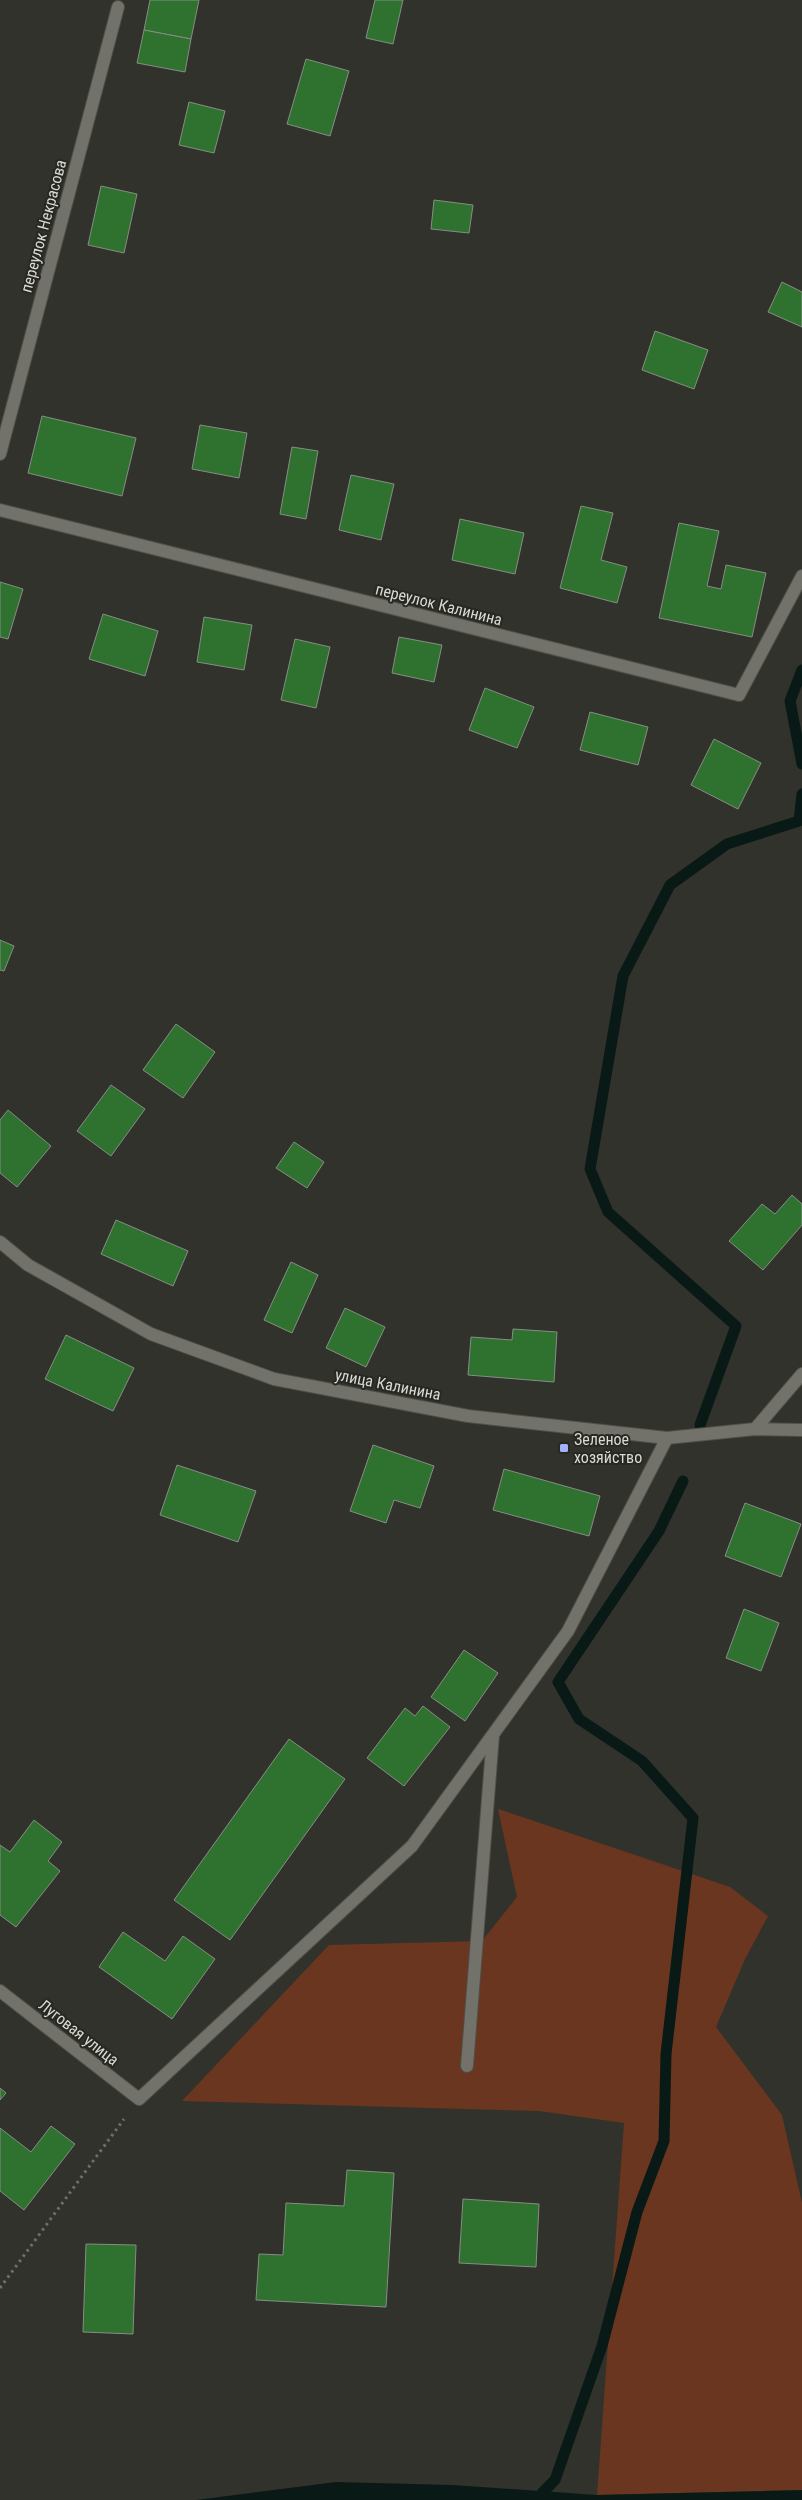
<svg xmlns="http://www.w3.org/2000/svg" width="802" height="2500" font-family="'Roboto Condensed',sans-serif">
  <rect width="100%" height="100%" fill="#32322c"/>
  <polygon fill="#6b361f" points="498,1809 730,1887 768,1916 745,1959 716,2027 782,2115 802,2203 802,2490 597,2495 624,2123 539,2111 182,2101 329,1945 482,1941 517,1897"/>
  <polygon fill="#091a16" points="336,2482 452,2485 597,2495 802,2490 802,2500 196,2500"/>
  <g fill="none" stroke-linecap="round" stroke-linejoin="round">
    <g stroke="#091a16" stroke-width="11">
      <polyline points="802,670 790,701 802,764"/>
      <polyline points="700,1425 736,1326 608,1212 590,1169 623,976 670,885 727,844 799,821 802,794"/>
      <polyline points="540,2500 543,2492 555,2480 602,2346 637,2212 664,2141 666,2054 693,1818 642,1761 579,1719 558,1682 659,1531 683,1481"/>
    </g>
  </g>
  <g fill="#2f712f" stroke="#878d86">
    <polygon points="150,0 199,0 191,39 144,30"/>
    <polygon points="375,0 403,0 393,44 366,38"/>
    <polygon points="144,30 191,39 185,72 137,63"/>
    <polygon points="306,59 349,71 330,136 287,124"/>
    <polygon points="189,102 225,111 214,153 179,145"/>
    <polygon points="101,186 137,194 124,253 88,245"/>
    <polygon points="434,200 473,205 469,233 431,229"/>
    <polygon points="782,282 802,292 802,327 768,312"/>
    <polygon points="655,331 708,350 694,389 642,370"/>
    <polygon points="42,416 136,438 122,496 28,473"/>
    <polygon points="200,425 247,433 239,478 192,469"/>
    <polygon points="292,447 318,451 306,519 280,514"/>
    <polygon points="351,475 394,484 381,540 339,530"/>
    <polygon points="581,506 613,513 601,560 627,567 617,603 560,588"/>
    <polygon points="460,519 524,533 515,574 452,560"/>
    <polygon points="679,523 719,531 707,586 721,589 726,565 766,573 752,637 659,618"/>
    <polygon points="0,582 23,589 8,639 0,637"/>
    <polygon points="103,614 158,631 145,676 89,659"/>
    <polygon points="204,617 252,625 244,670 197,662"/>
    <polygon points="399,637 442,645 434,682 392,673"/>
    <polygon points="295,639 330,647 316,708 281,700"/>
    <polygon points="485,688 534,707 517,748 469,730"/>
    <polygon points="590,712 648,727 638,765 580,750"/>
    <polygon points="714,739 761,763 738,809 691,785"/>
    <polygon points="0,940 14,946 4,971 0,970"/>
    <polygon points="176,1024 215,1052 183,1098 143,1070"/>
    <polygon points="111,1085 145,1109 111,1156 77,1131"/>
    <polygon points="8,1110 51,1146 17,1187 0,1173 0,1120"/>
    <polygon points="294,1142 324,1162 307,1188 276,1168"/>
    <polygon points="792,1195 802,1204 802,1225 763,1270 729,1241 762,1204 775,1214"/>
    <polygon points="116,1220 188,1251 173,1286 101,1254"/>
    <polygon points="291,1262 318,1275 292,1333 264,1320"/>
    <polygon points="345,1308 385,1327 366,1367 326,1348"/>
    <polygon points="513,1329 557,1332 554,1382 468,1375 471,1337 512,1340"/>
    <polygon points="66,1335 134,1368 113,1411 45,1379"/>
    <polygon points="373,1445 434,1466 420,1508 394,1500 386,1523 350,1511"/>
    <polygon points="177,1465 256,1491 238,1542 160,1515"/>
    <polygon points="504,1469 600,1496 589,1536 493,1510"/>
    <polygon points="745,1503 801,1524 781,1577 725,1556"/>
    <polygon points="744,1609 779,1623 761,1671 726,1658"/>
    <polygon points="464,1650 498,1673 465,1721 431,1697"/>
    <polygon points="423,1706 450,1727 404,1786 367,1758 405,1708 415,1716"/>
    <polygon points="289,1739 345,1779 230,1940 174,1900"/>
    <polygon points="34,1820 62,1842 48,1861 60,1871 16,1927 0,1915 0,1845 10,1852"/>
    <polygon points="123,1932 165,1961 183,1936 215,1959 172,2019 99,1967"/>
    <polygon points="0,2088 6,2093 0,2100"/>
    <polygon points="51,2126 75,2144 24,2210 0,2191 0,2128 31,2152"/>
    <polygon points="347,2170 394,2173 386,2307 256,2300 259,2254 283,2255 286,2203 344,2206"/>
    <polygon points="463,2199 539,2204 536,2267 459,2263"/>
    <polygon points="86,2244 136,2245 133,2334 83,2332"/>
  </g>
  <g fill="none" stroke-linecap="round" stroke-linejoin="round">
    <defs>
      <g id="service">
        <polyline points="0,454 118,7"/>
        <polyline points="467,2066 493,1735"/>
      </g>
      <g id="minor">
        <polyline points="0,510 739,695 802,576"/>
        <polyline points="0,1242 28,1265 151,1334 274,1379 468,1416 667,1438 755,1429 802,1430"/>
        <polyline points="755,1429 802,1374"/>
        <polyline points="0,1991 139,2099 412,1846 568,1631 667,1438"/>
      </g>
    </defs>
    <use href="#service" stroke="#4f4f4a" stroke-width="14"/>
    <use href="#minor" stroke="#4f4f4a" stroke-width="14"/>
    <polyline stroke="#70706a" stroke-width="3" stroke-dasharray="2.5 4" stroke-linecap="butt" points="0,2288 124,2119"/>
    <use href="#service" stroke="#72726a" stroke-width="12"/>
    <use href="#minor" stroke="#72726a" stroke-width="12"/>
  </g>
  <rect fill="#a6b1fc" stroke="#282822" stroke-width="2" x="559" y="1443" width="10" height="10" rx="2.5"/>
  <g text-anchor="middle" stroke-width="4" stroke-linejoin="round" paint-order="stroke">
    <g font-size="16" fill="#d9d9d5" stroke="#282822">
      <text transform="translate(43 226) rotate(-75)" y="6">переулок Некрасова</text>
      <text transform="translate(439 604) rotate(14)" y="6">переулок Калинина</text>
      <text transform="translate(388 1384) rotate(11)" y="6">улица Калинина</text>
      <text transform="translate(79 2032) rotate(38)" y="6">Луговая улица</text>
    </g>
    <g font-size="16" fill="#d9d9d5" stroke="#282822" text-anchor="start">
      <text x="574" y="1445">Зеленое<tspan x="574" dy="18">хозяйство</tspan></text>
    </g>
  </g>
</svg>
